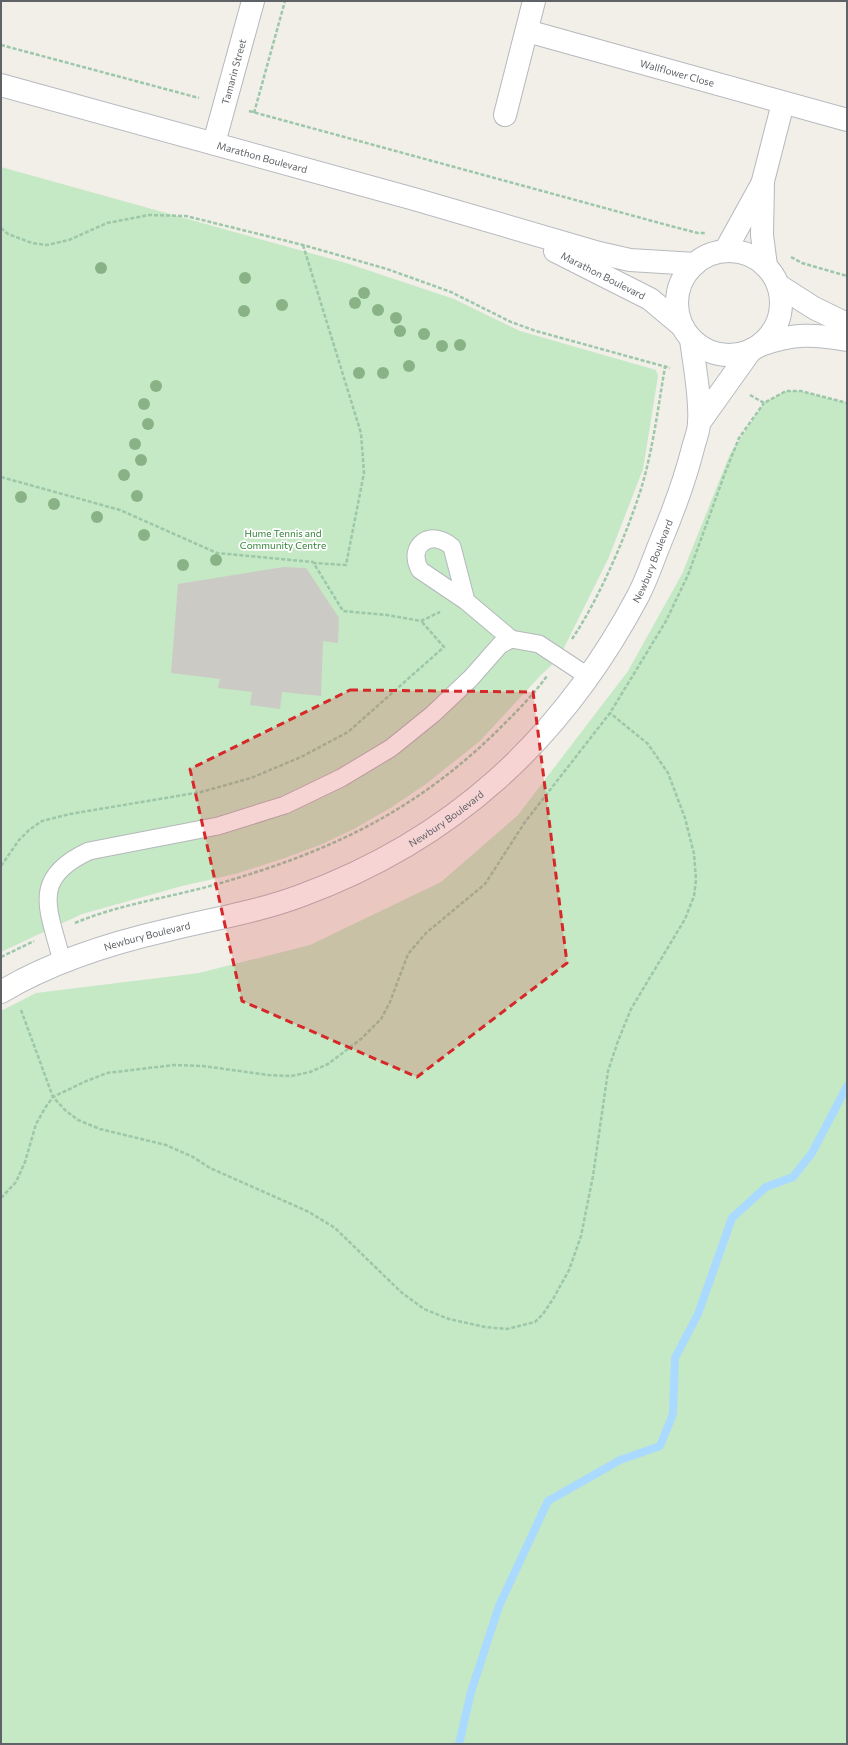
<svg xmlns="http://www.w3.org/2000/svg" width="848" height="1745" font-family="Commissioner,sans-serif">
  <rect width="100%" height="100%" fill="#f1efe8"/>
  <g fill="#c5e8c5">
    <polygon points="1,167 346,263 454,299 520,331 656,370 658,376 643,469 609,557 559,658 540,676 480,741 426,784 392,807 354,829 320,845 282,859 235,874 182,886 82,914 1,952"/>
    <polygon points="786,391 801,391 847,403 847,1744 1,1744 1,1011 36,993 199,973 310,945 441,882 518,815 628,671 682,574 730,454 764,403"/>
  </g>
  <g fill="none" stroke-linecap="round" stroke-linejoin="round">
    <polyline stroke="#aadaff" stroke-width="8" points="459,1744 471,1692 499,1606 548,1501 620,1460 660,1446 673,1414 675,1358 698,1314 732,1218 766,1187 793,1177 812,1153 847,1086"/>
  </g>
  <polygon fill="#cccac5" points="284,567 306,568 339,618 338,643 323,641 321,696 282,692 280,709 250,705 252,692 218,688 220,679 171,673 178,584"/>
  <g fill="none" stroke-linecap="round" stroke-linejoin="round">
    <defs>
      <g id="lane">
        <path d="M466,601L452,547C432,528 406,545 420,570L466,601L511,639"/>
        <path d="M62,962C50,911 28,879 89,851L218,826L285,805L341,778L391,748L433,714L471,678L500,645L511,639L539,644L589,677"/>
      </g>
      <g id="street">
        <path id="s1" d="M527,31L847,120"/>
        <polyline points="505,115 534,1"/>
        <path id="s2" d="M214,143L253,1"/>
        <polyline points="725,251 762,184"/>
        <polyline points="766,266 762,235 763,181 783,103"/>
      </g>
      <g id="secondary">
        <path id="s3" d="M1,85L414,199L599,253L630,260L695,264"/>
        <path id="s4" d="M555,251L650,299L681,325"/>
        <circle cx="729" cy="303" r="52"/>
        <polyline points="778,285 814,308 847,324"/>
        <path d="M761,345C793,333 814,334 847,340"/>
        <polyline points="699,423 751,350"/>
        <path id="s5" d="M1,992C51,962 111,943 168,930C212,919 257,912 300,896C453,840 562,739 638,596C647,579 653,560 660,543C673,512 685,480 693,448C695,440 699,431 699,423C701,398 694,364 691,339"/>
      </g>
    </defs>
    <use href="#lane" stroke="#b5b8bc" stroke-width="19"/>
    <use href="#street" stroke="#b5b8bc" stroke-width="24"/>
    <use href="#secondary" stroke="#b6babf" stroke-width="24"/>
    <g stroke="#9cc7a9" stroke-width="2.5" stroke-dasharray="4 2" stroke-linecap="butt">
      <polyline points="1,45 199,98"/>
      <polyline points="249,111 667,225 698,233 706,233"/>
      <polyline points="254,113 285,1"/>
      <polyline points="1,228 8,234 32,243 47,245 69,240 107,223 149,215 186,216 303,245 387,269 451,292 511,322 536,331 670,368"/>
      <polyline points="303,245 361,433 364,473 346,565 313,563"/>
      <polyline points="791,257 802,263 847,276"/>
      <polyline points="750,395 764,403 786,391 801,391 847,403"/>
      <polyline points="1,477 120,510 217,553 313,562 343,611 387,615 421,621 440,612"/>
      <path d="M572,639C599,599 626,536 641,489C653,450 658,407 665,367"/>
      <polyline points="1,866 19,840 29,830 42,821 70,814 201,792 251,778 301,757 348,732 444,647 421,621"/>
      <path d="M75,923C122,903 175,897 224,882C330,851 411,813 492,736C511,717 531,698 547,676"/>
      <polyline points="1,957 34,941"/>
      <polyline points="21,1010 53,1097 65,1110 78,1120 100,1129 166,1145 193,1157 210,1168 309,1212 335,1228 401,1292 424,1309 449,1319 485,1327 507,1329 535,1322 543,1314 553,1299 569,1270 581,1236 593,1176 608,1071 618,1041 631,1009 685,919 694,896 696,880 694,854 685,818 668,773 648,744 610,713"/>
      <polyline points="1,1198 16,1182 25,1162 36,1124 45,1108 53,1097 84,1082 107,1073 174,1065 203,1066 268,1075 291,1076 310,1072 328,1064 361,1039 381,1019 390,1002 408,954 426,933 485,884 525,822 610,713 666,621 688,575 725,473 739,438 764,403"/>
    </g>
    <use href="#lane" stroke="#fff" stroke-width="17"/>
    <use href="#street" stroke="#fff" stroke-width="22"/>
    <use href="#secondary" stroke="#fff" stroke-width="22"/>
  </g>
  <g fill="#89b387">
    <circle cx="101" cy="268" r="6"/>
    <circle cx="245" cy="278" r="6"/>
    <circle cx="364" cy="293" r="6"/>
    <circle cx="355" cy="303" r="6"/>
    <circle cx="282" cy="305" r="6"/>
    <circle cx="378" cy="310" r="6"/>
    <circle cx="244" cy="311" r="6"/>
    <circle cx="396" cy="318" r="6"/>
    <circle cx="400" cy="331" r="6"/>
    <circle cx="424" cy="334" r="6"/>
    <circle cx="460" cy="345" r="6"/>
    <circle cx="442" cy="346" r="6"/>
    <circle cx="409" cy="366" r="6"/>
    <circle cx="359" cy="373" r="6"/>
    <circle cx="383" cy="373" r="6"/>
    <circle cx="156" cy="386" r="6"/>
    <circle cx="144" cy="404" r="6"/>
    <circle cx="148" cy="424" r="6"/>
    <circle cx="135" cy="444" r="6"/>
    <circle cx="141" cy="460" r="6"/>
    <circle cx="124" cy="475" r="6"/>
    <circle cx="137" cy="496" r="6"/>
    <circle cx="21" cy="497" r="6"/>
    <circle cx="54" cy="504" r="6"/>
    <circle cx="97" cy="517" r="6"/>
    <circle cx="144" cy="535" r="6"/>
    <circle cx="216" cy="560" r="6"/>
    <circle cx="183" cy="565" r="6"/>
  </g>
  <path fill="#d62828" fill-opacity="0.2" stroke="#d62828" stroke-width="3" stroke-dasharray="8 5" stroke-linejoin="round" d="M350,690L533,692L567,963L417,1077L242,1001L190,769Z"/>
  <g text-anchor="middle" stroke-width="3.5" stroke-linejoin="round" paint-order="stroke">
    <g font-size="10" fill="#5f6368" stroke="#fff">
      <text dy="4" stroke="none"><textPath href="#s2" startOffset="74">Tamarin Street</textPath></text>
      <text dy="4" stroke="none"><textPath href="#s1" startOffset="156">Wallflower Close</textPath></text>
      <text dy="4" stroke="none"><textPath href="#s3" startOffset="271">Marathon Boulevard</textPath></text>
      <text dy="4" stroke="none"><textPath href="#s4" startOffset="54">Marathon Boulevard</textPath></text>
      <text dy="4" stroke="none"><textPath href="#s5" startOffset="816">Newbury Boulevard</textPath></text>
      <text dy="4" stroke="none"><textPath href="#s5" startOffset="481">Newbury Boulevard</textPath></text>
      <text dy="4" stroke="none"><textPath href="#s5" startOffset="157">Newbury Boulevard</textPath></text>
    </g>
    <g font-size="10" fill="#348238" stroke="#fff">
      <text x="283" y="537">Hume Tennis and<tspan x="283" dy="12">Community Centre</tspan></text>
    </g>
  </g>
  <rect width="848" height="1745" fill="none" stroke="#5f6368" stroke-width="4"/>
</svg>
